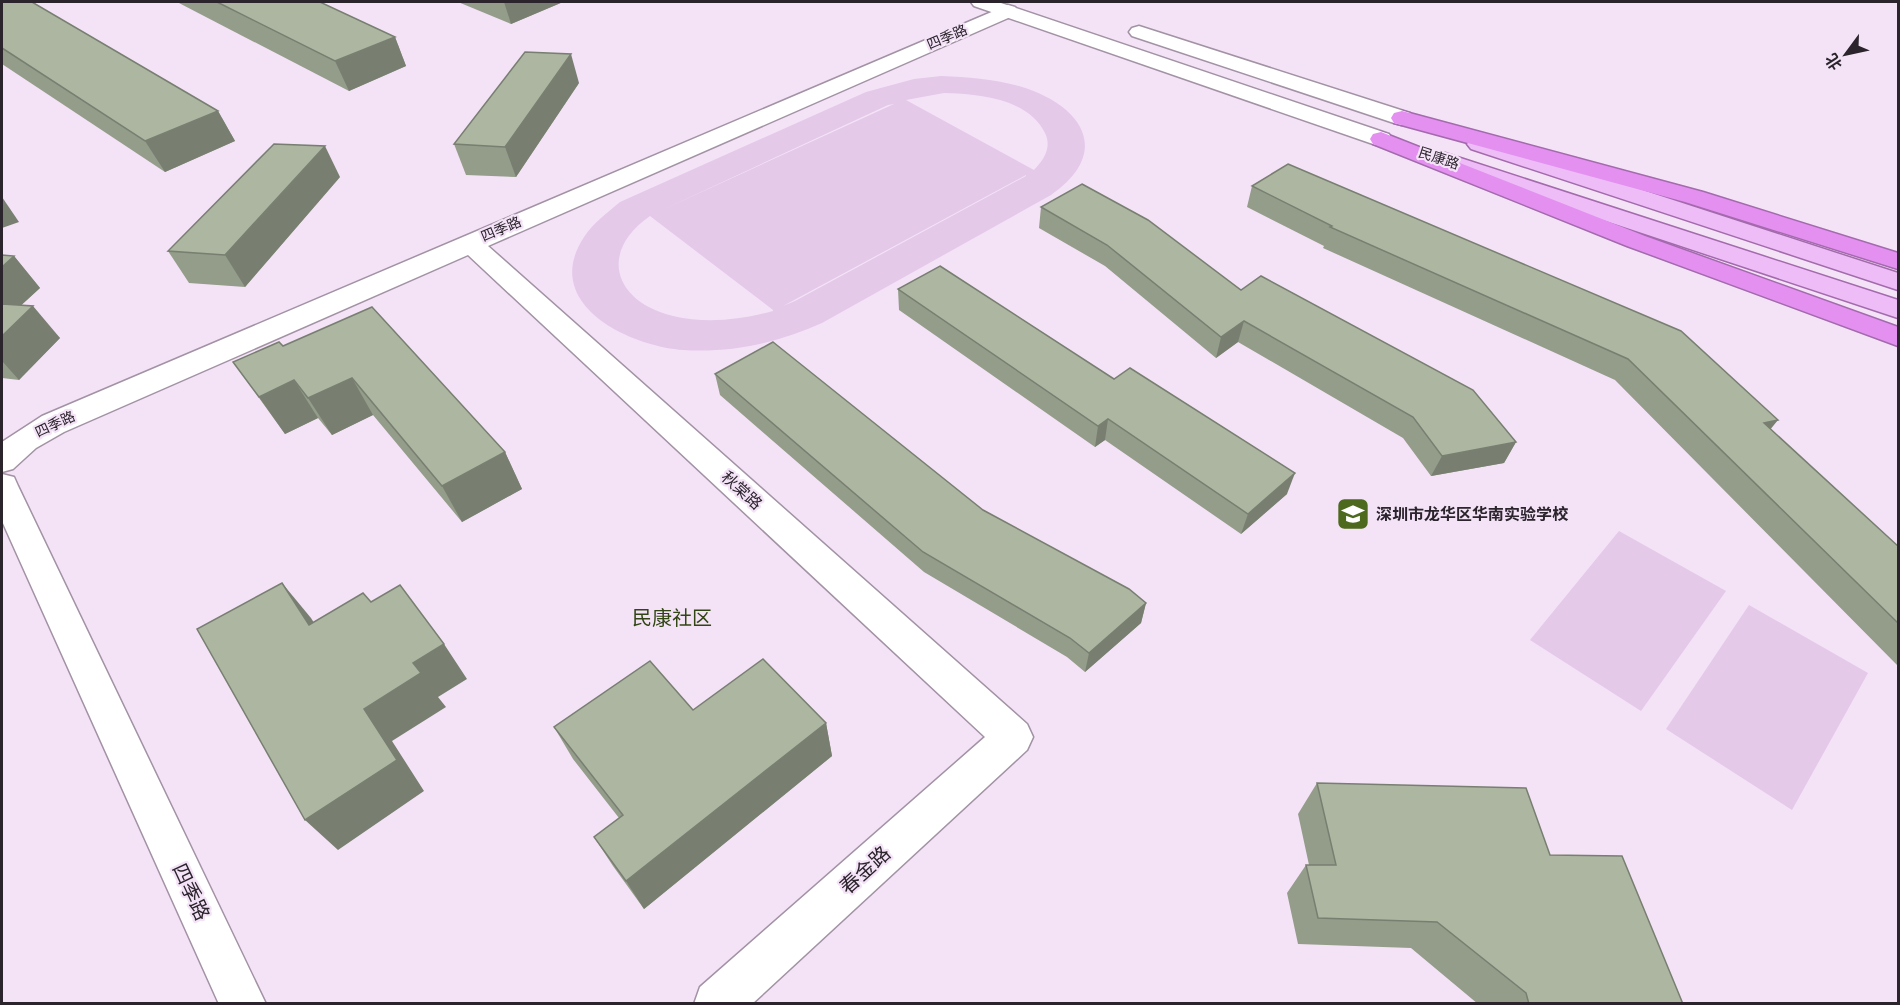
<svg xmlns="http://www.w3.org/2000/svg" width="1900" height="1005" font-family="'Space Grotesk','Noto Sans SC',sans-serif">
  <rect width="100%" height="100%" fill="#f4e3f7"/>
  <g fill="#e4c9e9" fill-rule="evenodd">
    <path d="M941,76C968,77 993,79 1019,86C1081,104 1114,151 1051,195L822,323C777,343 732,353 683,350C629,346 540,304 584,237C593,223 607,213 620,202L866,92L914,79ZM944,93C978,94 1028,98 1045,133C1052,147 1044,160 1034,170L906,100ZM894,104L660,211L888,105ZM1026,176L795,301L783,306L1026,175ZM650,216L773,310V311C740,320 707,324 673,316C614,302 598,252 650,216Z"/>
    <polygon points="1619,531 1726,591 1641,711 1530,640"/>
    <polygon points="1749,605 1868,673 1792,810 1666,729"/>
  </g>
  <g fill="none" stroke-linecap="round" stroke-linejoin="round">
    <defs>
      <g id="street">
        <polygon points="1008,5 1015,7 1018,11 1015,15 488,246 1027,724 1033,737 1027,750 752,1004 694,1004 700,987 985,737 468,255 64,432 36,448 13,469 2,472 2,442 42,416"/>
        <polygon points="2,474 14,477 18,486 266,1004 219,1004 2,521"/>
      </g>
      <g id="secondary">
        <polygon points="971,2 998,2 1389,134 1392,139 1389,144 1381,146 1373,144 974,6"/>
        <polygon points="1139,26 1410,113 1413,118 1410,123 1402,125 1394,123 1132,36 1129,32 1132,28"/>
      </g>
      <g id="primary">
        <polygon points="1479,137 1898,273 1898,290 1471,149 1467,144 1471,139"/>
        <polygon points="1445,153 1898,300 1898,318 1437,165 1433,160 1437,155"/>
      </g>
      <g id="highway">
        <polygon points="1402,111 1703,192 1898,253 1898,269 1685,202 1394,123 1391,118 1394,113"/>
        <polygon points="1381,132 1645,236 1898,327 1898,346 1627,246 1373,144 1370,139 1373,134"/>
      </g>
    </defs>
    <use href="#street" stroke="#a292a4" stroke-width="3"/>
    <use href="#secondary" stroke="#a292a4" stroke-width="3"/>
    <use href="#primary" stroke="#a36aac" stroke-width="3"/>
    <use href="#highway" stroke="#a36aac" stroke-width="3"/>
    <use href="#street" fill="#fff" fill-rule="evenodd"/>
    <use href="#secondary" fill="#fff" fill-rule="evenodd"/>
    <use href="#primary" fill="#eebcf7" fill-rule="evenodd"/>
    <use href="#highway" fill="#e390f1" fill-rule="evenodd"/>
  </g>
  <g fill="#949d8a">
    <polygon points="2,2 218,111 235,141 165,172 2,64"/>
    <polygon points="177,2 320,2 395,37 406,66 349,91"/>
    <polygon points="458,2 563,2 511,24"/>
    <polygon points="579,83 516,177 466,175 454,144"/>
    <polygon points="1288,164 1770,429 1899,547 1899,667 1615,380 1323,248 1324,246 1247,207 1252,186"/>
    <polygon points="340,177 245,287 189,283 168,251"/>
    <polygon points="1041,207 1241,290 1516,442 1504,463 1431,476 1403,438 1238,342 1216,358 1105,266 1039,228"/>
    <polygon points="2,255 14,256 40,288 21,305 60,338 19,380 2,378"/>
    <polygon points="898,289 1287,494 1241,534 1105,440 1095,447 899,310"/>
    <polygon points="283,346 505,452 522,489 462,522 373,415 332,435 318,418 285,434 233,362"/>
    <polygon points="715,374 983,510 1146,603 1141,623 1085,672 1067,657 924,572 720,395"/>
    <polygon points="693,710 826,723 832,756 644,909 613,866 594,837 619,818 573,759 554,727"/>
    <polygon points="1317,783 1550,855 1683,1004 1478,1004 1411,948 1298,944 1287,893 1306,865 1309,865 1298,814"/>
  </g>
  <g fill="#787f71">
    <polygon points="504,2 563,2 511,24"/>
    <polygon points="395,37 406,66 349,91 335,61"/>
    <polygon points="571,54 579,83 516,177 505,147"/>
    <polygon points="218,111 235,141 165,172 145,141"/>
    <polygon points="325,146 340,177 245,287 225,255"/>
    <polygon points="2,197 19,222 2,228"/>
    <polygon points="14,256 40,288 2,323 2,267"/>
    <polygon points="33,306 60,338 19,380 2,361 2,336"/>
    <polygon points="1244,321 1238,342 1216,358 1221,337"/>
    <polygon points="352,378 373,415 332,435 308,398"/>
    <polygon points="294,380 318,418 285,434 259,397"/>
    <polygon points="1108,419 1105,440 1095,447 1098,426"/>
    <polygon points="1778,420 1761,441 1764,423"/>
    <polygon points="1516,442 1504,463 1431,476 1442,456"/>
    <polygon points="505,452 522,489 462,522 442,486"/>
    <polygon points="1295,473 1287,494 1241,534 1248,514"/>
    <polygon points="282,583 311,618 337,660 309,625"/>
    <polygon points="1146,603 1141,623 1085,672 1089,653"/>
    <polygon points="444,644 467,679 438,697 446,707 392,741 424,791 338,850 305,820 364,709 413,663"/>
    <polygon points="826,723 832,756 644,909 626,881"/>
  </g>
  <g fill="#acb6a1" stroke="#787f71" stroke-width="1.5">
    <polygon points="2,2 32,2 218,111 145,141 2,48"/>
    <polygon points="217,2 320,2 395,37 335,61"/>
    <polygon points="525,52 571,54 505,147 454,144"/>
    <polygon points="274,144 325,146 225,255 168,251"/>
    <polygon points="1288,164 1681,331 1778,420 1764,423 1899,547 1899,624 1628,359 1330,227 1332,226 1252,186"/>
    <polygon points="1082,184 1148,220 1241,290 1261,276 1473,390 1516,442 1442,456 1413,417 1244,321 1221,337 1107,245 1041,207"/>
    <polygon points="2,255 14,256 2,267"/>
    <polygon points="940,266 1114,379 1130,368 1295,473 1248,514 1108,419 1098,426 898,289"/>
    <polygon points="2,304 33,306 2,336"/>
    <polygon points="372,307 505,452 442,486 352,378 308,398 294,380 259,397 233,362 279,342 283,346"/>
    <polygon points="773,342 983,510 1129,589 1146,603 1089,653 1070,638 923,552 715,374"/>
    <polygon points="282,583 309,625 363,593 371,602 400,585 444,644 413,663 421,673 364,709 397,760 305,820 197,629"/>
    <polygon points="763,659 826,723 626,881 594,837 623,815 554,727 650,661 693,710"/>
    <polygon points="1317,783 1526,788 1550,855 1622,856 1683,1004 1529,1004 1526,993 1437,922 1318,918 1306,865 1336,865"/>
  </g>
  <defs>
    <symbol id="school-square" viewBox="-11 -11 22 22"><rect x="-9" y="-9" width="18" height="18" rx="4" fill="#4c691d" stroke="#f4e3f7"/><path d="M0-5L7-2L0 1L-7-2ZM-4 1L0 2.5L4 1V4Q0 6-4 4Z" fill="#fff"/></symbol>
  </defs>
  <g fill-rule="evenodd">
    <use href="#school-square" x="1334" y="495" width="38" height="38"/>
  </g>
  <g text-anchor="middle" stroke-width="4.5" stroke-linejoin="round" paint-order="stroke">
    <g font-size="14" fill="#2b242c" stroke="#f4e3f7">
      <text transform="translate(947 37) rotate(-23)" y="5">四季路</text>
      <text transform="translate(1439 158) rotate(18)" y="5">民康路</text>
      <text transform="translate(501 229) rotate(-23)" y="5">四季路</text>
      <text transform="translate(55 424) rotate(-25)" y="5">四季路</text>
    </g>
    <g font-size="16" fill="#2b242c" stroke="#f4e3f7">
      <text transform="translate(742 490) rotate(42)" y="6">秋棠路</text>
    </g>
    <g font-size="16" font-weight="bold" fill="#2b242c" stroke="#f4e3f7" text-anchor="start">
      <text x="1376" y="520">深圳市龙华区华南实验学校</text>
    </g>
    <g font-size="20" fill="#324613" stroke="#f4e3f7">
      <text x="672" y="625">民康社区</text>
    </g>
    <g font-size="20" fill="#2b242c" stroke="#f4e3f7">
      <text transform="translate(865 870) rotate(-42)" y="7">春金路</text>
      <text transform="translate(191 892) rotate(65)" y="7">四季路</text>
    </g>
  </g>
  <rect width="1900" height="1005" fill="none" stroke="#2b242c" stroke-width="6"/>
  <g transform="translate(1846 54) rotate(237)" stroke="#f4e3f7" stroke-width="4.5" paint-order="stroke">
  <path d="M0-4.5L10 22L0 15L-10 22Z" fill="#2b242c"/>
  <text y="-9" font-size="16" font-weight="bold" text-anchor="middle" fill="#2b242c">北</text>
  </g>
</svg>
